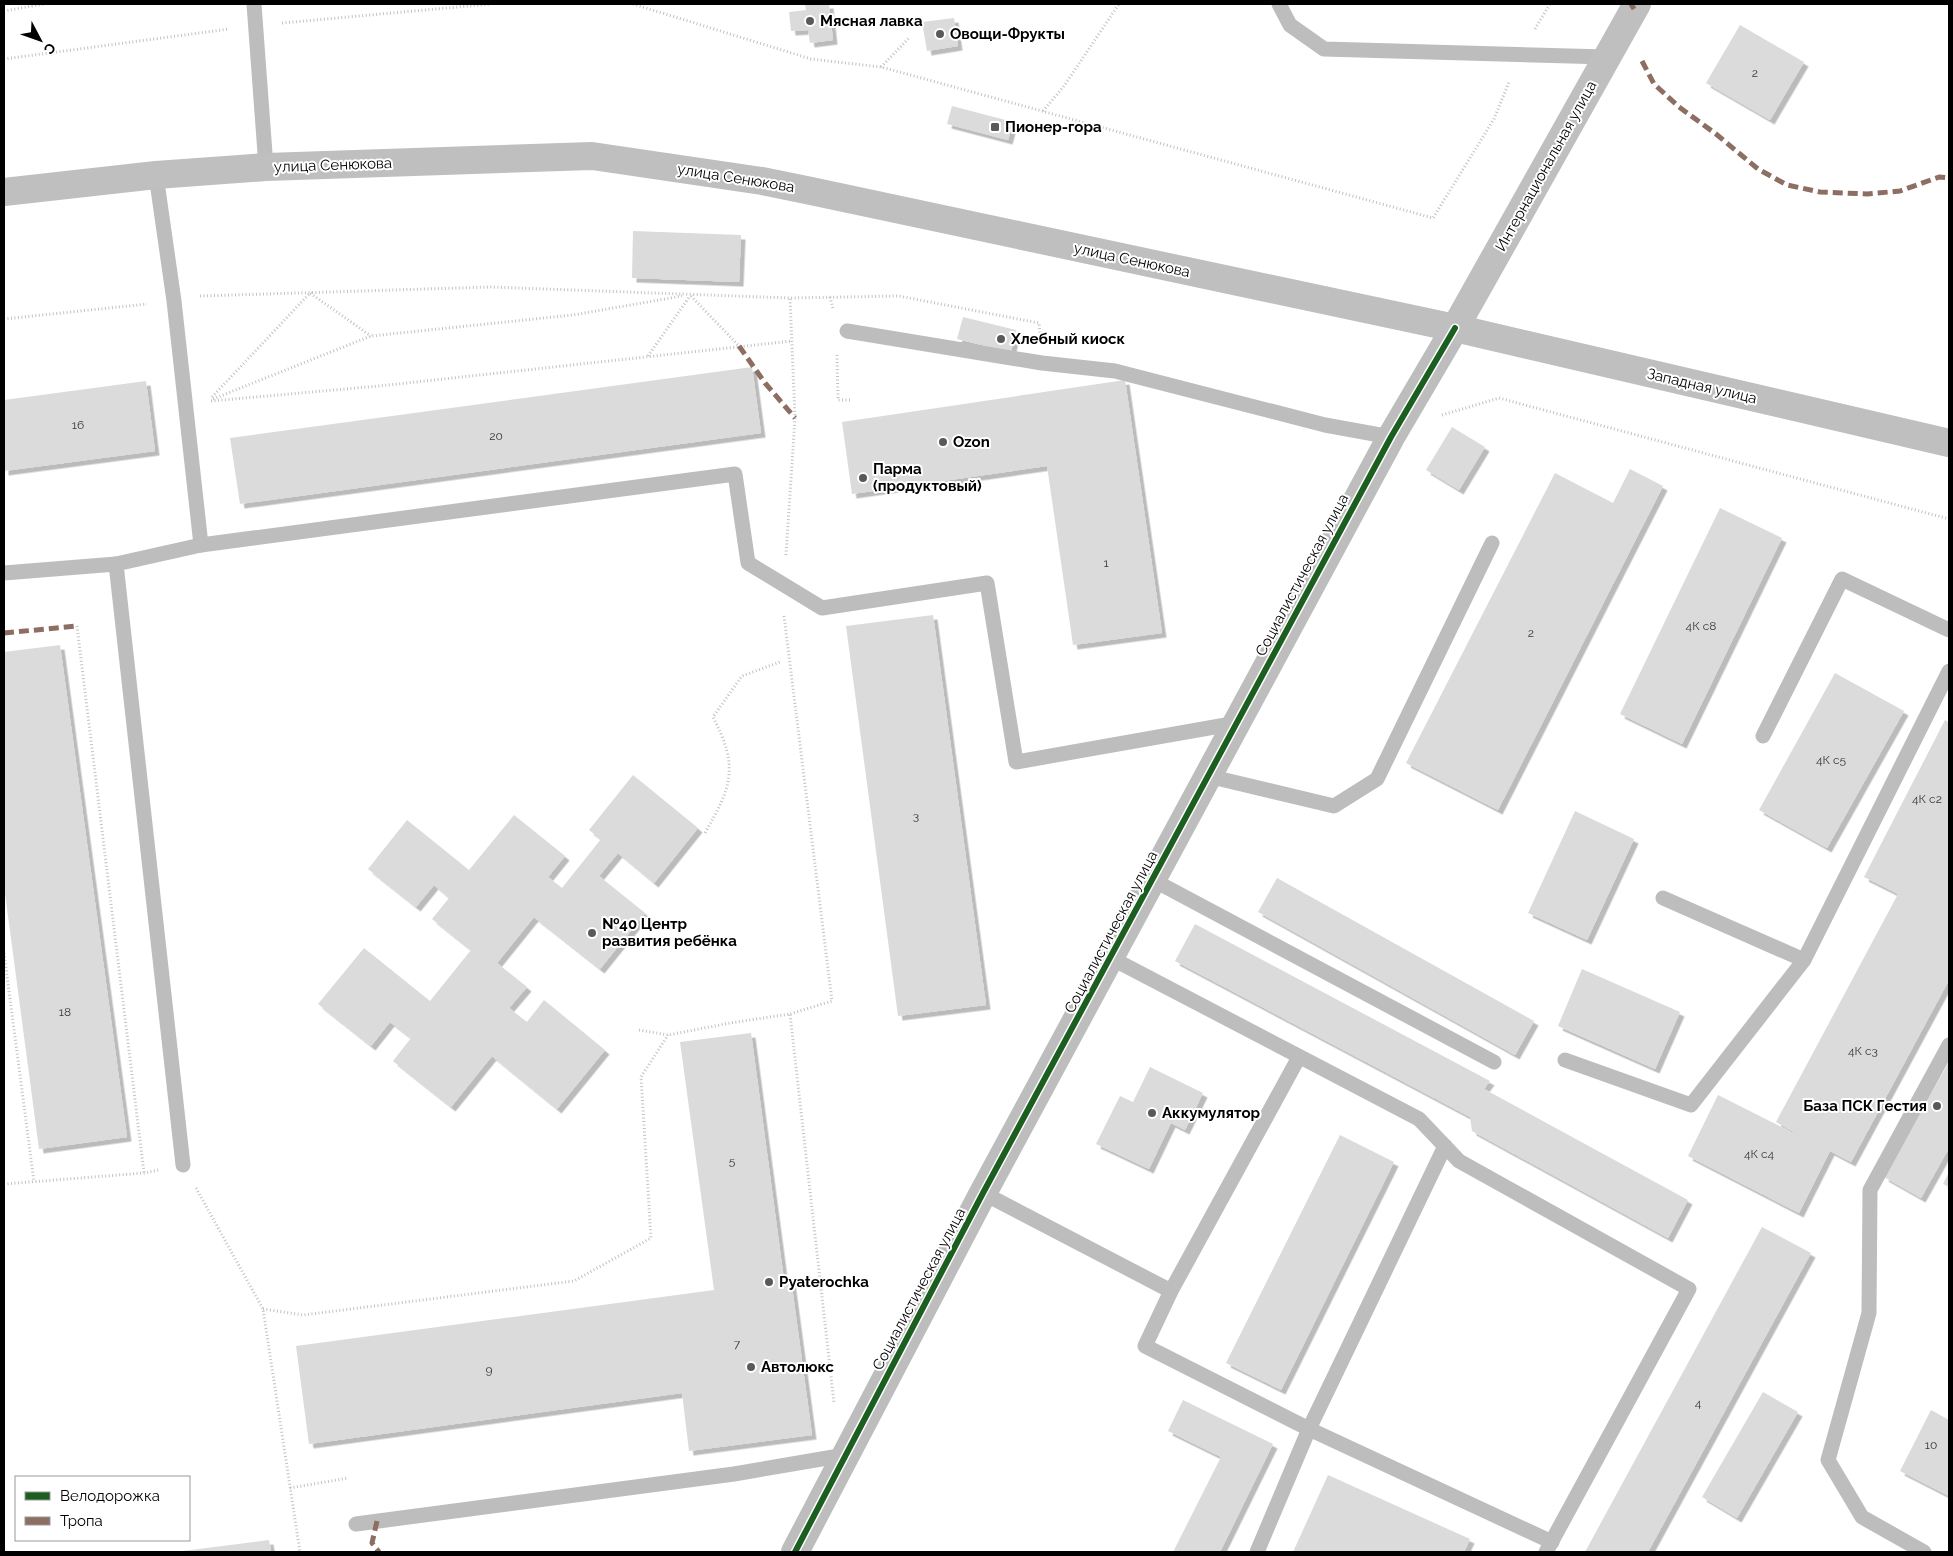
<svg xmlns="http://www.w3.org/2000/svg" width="1953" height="1556" font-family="Raleway,sans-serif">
  <defs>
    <filter id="shadow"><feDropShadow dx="4.5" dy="4.5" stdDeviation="0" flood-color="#0004"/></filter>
  </defs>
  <rect width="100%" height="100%" fill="#fff"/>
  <g fill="#dbdbdb" filter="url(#shadow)">
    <polygon points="829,4 833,40 810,43 808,30 791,31 789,12 806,10 805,5"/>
    <polygon points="954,18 958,46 927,51 922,22"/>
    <polygon points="1740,25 1804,62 1770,120 1706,83"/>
    <polygon points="952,106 1013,122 1008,140 947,124"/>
    <polygon points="633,231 741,235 739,282 632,278"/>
    <polygon points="963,317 1016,330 1011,352 957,339"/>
    <polygon points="752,367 761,433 240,504 230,438"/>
    <polygon points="1125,380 1162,633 1073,645 1047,466 852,494 842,422"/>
    <polygon points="146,381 155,451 4,471 4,400"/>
    <polygon points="1452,427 1485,447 1459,490 1426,470"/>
    <polygon points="1630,469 1663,486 1498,810 1406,763 1555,473 1613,503"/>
    <polygon points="1720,508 1782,538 1682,744 1620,714"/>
    <polygon points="933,615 986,1005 898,1016 846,626"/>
    <polygon points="60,645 127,1137 39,1149 4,886 4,652"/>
    <polygon points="1835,673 1904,711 1827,848 1759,810"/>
    <polygon points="1945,720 1949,722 1949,980 1851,1162 1830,1151 1799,1213 1688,1156 1718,1095 1813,1143 1776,1122 1898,894 1864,877"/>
    <polygon points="633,775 698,828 654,883 618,853 599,876 645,913 600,969 534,917 497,963 527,987 509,1008 527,1022 544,1000 605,1050 557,1109 492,1056 451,1107 393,1061 411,1038 390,1022 371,1046 318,1004 364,948 430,1001 471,950 432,919 449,898 434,885 416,907 368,869 407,820 469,870 514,815 565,856 548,877 562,888 601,839 589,830"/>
    <polygon points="1575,811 1634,839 1587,940 1528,913"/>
    <polygon points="1277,878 1534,1021 1515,1055 1258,912"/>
    <polygon points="1195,924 1490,1081 1484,1089 1688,1200 1668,1238 1472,1131 1470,1117 1175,961"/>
    <polygon points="1582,969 1680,1012 1655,1069 1558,1026"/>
    <polygon points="751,1033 784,1280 791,1279 812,1435 689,1451 682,1393 309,1444 296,1346 714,1290 680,1042"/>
    <polygon points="1949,1062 1949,1148 1921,1198 1884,1177"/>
    <polygon points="1150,1067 1203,1093 1185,1130 1171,1123 1149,1169 1096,1144 1120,1096 1133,1102"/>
    <polygon points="1340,1135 1394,1162 1281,1390 1226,1363"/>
    <polygon points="1949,1172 1949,1187 1943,1184"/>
    <polygon points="1762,1227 1811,1253 1648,1552 1585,1552"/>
    <polygon points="1763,1392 1798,1412 1737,1518 1702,1497"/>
    <polygon points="1183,1400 1273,1444 1220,1552 1173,1552 1221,1457 1168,1431"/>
    <polygon points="1931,1410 1949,1420 1949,1496 1900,1471"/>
    <polygon points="1328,1475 1470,1539 1464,1552 1293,1552"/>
    <polygon points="269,1540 271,1552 183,1552 183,1551"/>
  </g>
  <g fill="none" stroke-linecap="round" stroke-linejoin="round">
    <g stroke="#c2c2c2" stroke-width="3" stroke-dasharray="1 2.5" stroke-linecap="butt">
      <polyline points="633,4 811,59 881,67 1433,218 1494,119 1509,82"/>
      <polyline points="4,11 44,4"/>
      <polyline points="282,23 491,4"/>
      <polyline points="1535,29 1550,4"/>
      <polyline points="4,59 229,29"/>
      <polyline points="881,67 910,37"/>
      <polyline points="1043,111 1064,86 1119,4"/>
      <polyline points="200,296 491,287 790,298 899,296 1039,323 1040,335"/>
      <polyline points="691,296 739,346"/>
      <polyline points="830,297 833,309"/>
      <polyline points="4,319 147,304"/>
      <polyline points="837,355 838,400 851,400"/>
      <polyline points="648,356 690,296"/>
      <polyline points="212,397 310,293 371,336"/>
      <polyline points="213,399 371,336 573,315 682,296"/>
      <polyline points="211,401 379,386 792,341"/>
      <polyline points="1442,415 1499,398 1949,519"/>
      <polyline points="786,555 795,418 790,298"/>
      <polyline points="784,616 832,1001 790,1014"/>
      <polyline points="77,626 144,1173"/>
      <path d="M705,833C732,786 739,767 713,717L742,676L780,662"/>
      <polyline points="4,953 34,1182"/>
      <polyline points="639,1030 668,1035 730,1023 790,1014 834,1403"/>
      <polyline points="4,1184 144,1173 159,1170"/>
      <polyline points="196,1188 263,1309 300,1552"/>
      <polyline points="263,1309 303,1315 574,1281 651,1238 641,1077 668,1035"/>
      <polyline points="290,1488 348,1478"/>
    </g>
    <g stroke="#bdbdbd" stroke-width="15">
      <polyline points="254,4 266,167"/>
      <polyline points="1279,4 1290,25 1324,49 1607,57"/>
      <polyline points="156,175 174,301 201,545 116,564 183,1165"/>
      <polyline points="847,331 1042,363 1115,371 1325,425 1391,437"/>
      <polyline points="201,545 735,474 748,563 822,608 987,583 1016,762 1237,723"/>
      <polyline points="4,573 116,564"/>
      <polyline points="1763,736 1842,579 1949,630"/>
      <polyline points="1208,776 1334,806 1377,779 1492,543"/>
      <polyline points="1153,880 1494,1062"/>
      <polyline points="1663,898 1804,960 1949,671"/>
      <polyline points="1111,958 1419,1119 1459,1161 1689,1289 1546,1552"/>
      <polyline points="1299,1057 1171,1291 1145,1346 1309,1429 1552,1542"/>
      <polyline points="1565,1060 1691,1105 1804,960"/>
      <polyline points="983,1193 1171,1291"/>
      <polyline points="356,1524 734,1474 845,1455"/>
      <polyline points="1257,1552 1309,1429 1445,1146"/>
      <polyline points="1924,1552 1862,1517 1828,1460 1869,1313 1870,1190 1949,1045"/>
    </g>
    <polyline stroke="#bdbdbd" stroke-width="28" points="795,1552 983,1193 1391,437 1455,328"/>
    <g stroke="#bfbfbf" stroke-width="28">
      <polyline points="4,192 156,175 266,167 592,156 762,181 811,191 1455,328 1949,443"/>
      <polyline points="1455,328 1637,4"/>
    </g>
    <g stroke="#8d6e63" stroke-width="5" stroke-dasharray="10 5" stroke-linecap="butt">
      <polyline points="1631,4 1634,9"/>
      <polyline points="1642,61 1654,84 1679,107 1716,134 1758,169 1787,185 1820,192 1867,194 1900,191 1939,177 1949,178"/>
      <polyline points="739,346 765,383 795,418"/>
      <polyline points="4,633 77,626"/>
      <polyline points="377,1521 372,1543 379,1552"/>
    </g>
    <defs>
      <polyline id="cycleway" points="795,1552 983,1193 1391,437 1455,328"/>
    </defs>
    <use href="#cycleway" stroke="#fff" stroke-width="9"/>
    <use href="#cycleway" stroke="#1b5e20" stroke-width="6"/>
  </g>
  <g fill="#595959" stroke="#fff" stroke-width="2">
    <circle cx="810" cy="21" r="5"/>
    <circle cx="940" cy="34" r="5"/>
    <rect x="990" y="122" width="10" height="10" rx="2.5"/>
    <circle cx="1001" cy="339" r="5"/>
    <circle cx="943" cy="442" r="5"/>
    <circle cx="863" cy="478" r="5"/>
    <circle cx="592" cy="933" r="5"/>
    <circle cx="1937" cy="1106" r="5"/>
    <circle cx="1152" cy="1113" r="5"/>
    <circle cx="769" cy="1282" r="5"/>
    <circle cx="751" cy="1367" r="5"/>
  </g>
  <g text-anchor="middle" stroke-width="4" stroke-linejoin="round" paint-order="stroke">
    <g font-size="12" fill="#373737">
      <text x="1755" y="77">2</text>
      <text x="78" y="429">16</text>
      <text x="496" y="440">20</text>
      <text x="1106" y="567">1</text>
      <text x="1701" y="630">4К с8</text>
      <text x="1531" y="637">2</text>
      <text x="1831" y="764">4К с5</text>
      <text x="1927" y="803">4К с2</text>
      <text x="916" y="820">3</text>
      <text x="65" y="1016">18</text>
      <text x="1863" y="1055">4К с3</text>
      <text x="1759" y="1158">4К с4</text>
      <text x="732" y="1165">5</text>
      <text x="737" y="1348">7</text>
      <text x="489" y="1374">9</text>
      <text x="1698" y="1407">4</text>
      <text x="1931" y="1449">10</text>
    </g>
    <g font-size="15" font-weight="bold" fill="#000" stroke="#fff" text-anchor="start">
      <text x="820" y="26">Мясная лавка</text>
      <text x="950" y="39">Овощи-Фрукты</text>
      <text x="1005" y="132">Пионер-гора</text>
      <text x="1011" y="344">Хлебный киоск</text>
      <text x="953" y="447">Ozon</text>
      <text x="873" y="474">Парма<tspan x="873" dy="17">(продуктовый)</tspan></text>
      <text x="602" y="929">№40 Центр<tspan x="602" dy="17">развития ребёнка</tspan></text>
      <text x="1927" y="1111" text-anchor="end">База ПСК Гестия</text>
      <text x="1162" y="1118">Аккумулятор</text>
      <text x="779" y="1287">Pyaterochka</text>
      <text x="761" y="1372">Автолюкс</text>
    </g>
    <g font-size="15" fill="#000" stroke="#fff">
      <text transform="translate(333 165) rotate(-2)" y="5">улица Сенюкова</text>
      <text transform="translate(1546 166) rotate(-61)" y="5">Интернациональная улица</text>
      <text transform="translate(736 178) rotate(9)" y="5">улица Сенюкова</text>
      <text transform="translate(1132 260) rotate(12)" y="5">улица Сенюкова</text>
      <text transform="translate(1702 386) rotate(13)" y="5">Западная улица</text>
      <text transform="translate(1302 575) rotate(-62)" y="5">Социалистическая улица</text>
      <text transform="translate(1111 932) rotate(-62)" y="5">Социалистическая улица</text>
      <text transform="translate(919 1289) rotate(-62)" y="5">Социалистическая улица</text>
    </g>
  </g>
  <rect width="1953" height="1556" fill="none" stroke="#000000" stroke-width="10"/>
  <rect x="15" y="1476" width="175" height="65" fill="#ffffff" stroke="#999999"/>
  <rect x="25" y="1492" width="25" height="8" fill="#1b5e20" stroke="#999999"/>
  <text x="60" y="1501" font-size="15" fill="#000000">Велодорожка</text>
  <rect x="25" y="1517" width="25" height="8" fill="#8d6e63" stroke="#999999"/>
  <text x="60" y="1526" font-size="15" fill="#000000">Тропа</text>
  <g transform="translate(40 40) rotate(131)" stroke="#ffffff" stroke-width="4" paint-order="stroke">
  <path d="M0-4L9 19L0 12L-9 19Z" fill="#000000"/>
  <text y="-8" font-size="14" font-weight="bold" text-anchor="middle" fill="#000000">С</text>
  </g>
</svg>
